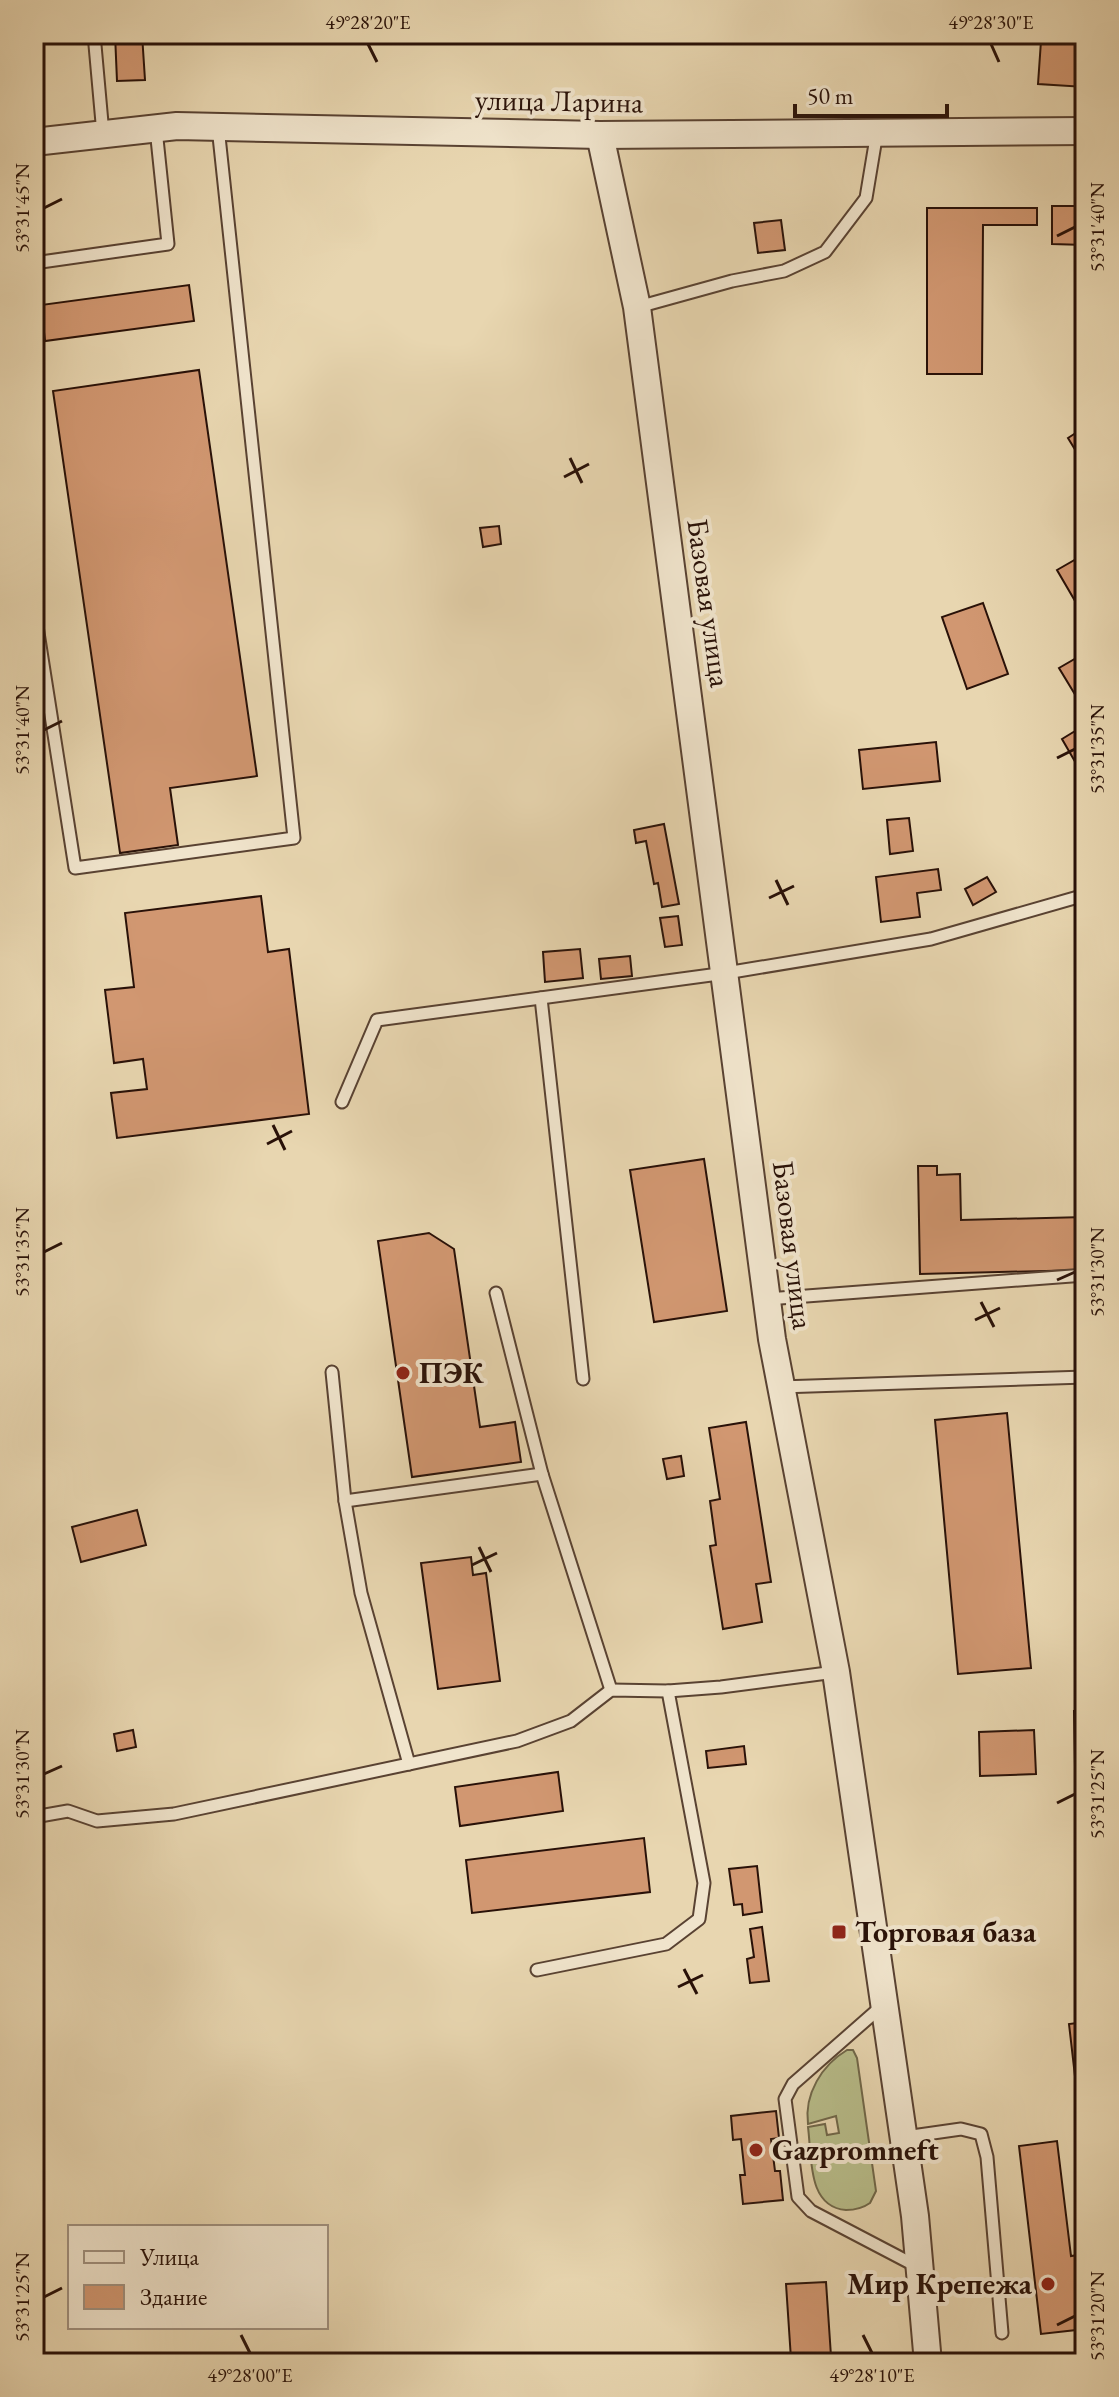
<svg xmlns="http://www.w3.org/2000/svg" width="1119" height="2397" font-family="'EB Garamond',serif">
  <rect width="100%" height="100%" fill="#e8d6b0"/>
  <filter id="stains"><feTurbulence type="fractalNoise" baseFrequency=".0025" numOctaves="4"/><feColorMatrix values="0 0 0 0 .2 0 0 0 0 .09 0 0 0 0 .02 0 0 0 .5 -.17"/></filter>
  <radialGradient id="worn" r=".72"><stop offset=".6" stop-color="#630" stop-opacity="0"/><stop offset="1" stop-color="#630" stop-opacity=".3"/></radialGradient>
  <path fill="#b8bd8a" stroke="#706749" stroke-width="2" d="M847,2050H853L857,2058L876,2191L870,2203C863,2208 856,2210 846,2210C807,2207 812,2157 808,2127L825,2124L827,2135L839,2133L836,2116L808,2124C804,2094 822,2065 847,2050Z"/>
  <g fill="#d19771" stroke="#291108" stroke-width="2">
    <polygon points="115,34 142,34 145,80 117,81"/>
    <polygon points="1041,41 1085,44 1085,87 1038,84"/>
    <polygon points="1052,206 1085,206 1085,245 1052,244"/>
    <polygon points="927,208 1037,208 1037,225 983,225 982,374 927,374"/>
    <polygon points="781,220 785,250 758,253 754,223"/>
    <polygon points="189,285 194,321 45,341 41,305"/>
    <polygon points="199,370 257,776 170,788 178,845 120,853 53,391"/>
    <polygon points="1085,427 1085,466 1068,438"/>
    <polygon points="499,526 501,544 483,547 480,528"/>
    <polygon points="1085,554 1085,618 1057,570"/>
    <polygon points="983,603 1008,674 967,689 942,617"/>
    <polygon points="1085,653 1085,711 1059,668"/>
    <polygon points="1085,725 1085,770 1081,772 1062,739"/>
    <polygon points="936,742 940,781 863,789 859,750"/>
    <polygon points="909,818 913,851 890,854 887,820"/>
    <polygon points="664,824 679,904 662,907 658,883 654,884 646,841 636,843 634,830"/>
    <polygon points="938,869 941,890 917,893 920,917 881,922 876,877"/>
    <polygon points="987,877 996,892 973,905 965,889"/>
    <polygon points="261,896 268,952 289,949 309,1114 117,1138 111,1093 147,1089 143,1059 114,1063 105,990 134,987 125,913"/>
    <polygon points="678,916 682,945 665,947 660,918"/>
    <polygon points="580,949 583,978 545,982 543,952"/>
    <polygon points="630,956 632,976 601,979 599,959"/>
    <polygon points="704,1159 727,1311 654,1322 630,1170"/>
    <polygon points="918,1166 937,1166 937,1175 960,1174 961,1220 1085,1217 1085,1270 920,1274"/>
    <polygon points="429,1233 454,1249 480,1427 515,1422 521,1462 412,1477 378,1241"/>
    <polygon points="1007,1413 1031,1668 958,1674 935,1420"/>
    <polygon points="746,1422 771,1582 756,1584 762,1622 723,1629 710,1546 716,1545 710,1501 720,1499 709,1428"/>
    <polygon points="681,1456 684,1476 667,1479 663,1459"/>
    <polygon points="137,1510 146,1545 81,1562 72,1527"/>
    <polygon points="471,1557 473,1575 486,1573 500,1681 438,1689 421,1563"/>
    <polygon points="1074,1711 1085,1711 1085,1766 1075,1766"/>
    <polygon points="133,1730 136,1747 117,1751 114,1734"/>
    <polygon points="1034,1730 1036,1774 980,1776 979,1732"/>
    <polygon points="744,1746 746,1764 708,1768 706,1751"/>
    <polygon points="558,1772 563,1811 460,1826 455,1787"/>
    <polygon points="644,1838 650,1892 472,1913 466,1860"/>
    <polygon points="757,1866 762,1912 743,1915 742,1904 734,1905 729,1869"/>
    <polygon points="762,1927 769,1981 750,1983 747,1959 754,1957 750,1929"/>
    <polygon points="1085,2022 1085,2084 1076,2085 1069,2024"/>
    <polygon points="776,2111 779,2138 771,2139 775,2171 780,2171 783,2200 743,2204 740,2175 745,2175 741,2139 733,2140 731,2116"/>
    <polygon points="1057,2141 1071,2256 1085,2254 1085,2329 1041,2334 1019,2146"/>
    <polygon points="826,2282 831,2356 791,2359 786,2284"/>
  </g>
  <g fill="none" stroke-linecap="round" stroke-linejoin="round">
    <defs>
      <g id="service">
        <polyline points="94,34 103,134"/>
        <polyline points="34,263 168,244 156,129"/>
        <polyline points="638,307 732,281 784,271 825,252 866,198 877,132"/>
        <polyline points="34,607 75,868 294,838 218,127"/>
        <polyline points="541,998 583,1379"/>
        <polyline points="342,1102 377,1020 726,973 931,939 1085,895"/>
        <polyline points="496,1293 542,1474 611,1690"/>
        <polyline points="767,1299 1085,1275"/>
        <polyline points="332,1372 345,1501 361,1593 409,1764"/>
        <polyline points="780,1387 1085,1377"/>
        <polyline points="345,1501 542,1474"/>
        <polyline points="34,1817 68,1811 97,1821 174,1814 517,1741 571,1721 611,1690 668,1691 721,1687 835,1672"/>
        <polyline points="537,1970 666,1944 699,1919 704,1883 668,1691"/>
        <polyline points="882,2006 793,2084 785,2099 798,2197 811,2211 918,2267"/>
        <polyline points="905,2137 961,2129 981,2134 987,2157 1002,2333"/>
      </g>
      <g id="tertiary">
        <polyline points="600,135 637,307 772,1339 836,1672 915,2216 928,2363"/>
        <polyline points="34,142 177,126 600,135 1085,131"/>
      </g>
    </defs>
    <use href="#service" stroke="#594232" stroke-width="15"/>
    <use href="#tertiary" stroke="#594232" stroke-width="30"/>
    <use href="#service" stroke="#f0e4cc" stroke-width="11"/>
    <use href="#tertiary" stroke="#f0e4cc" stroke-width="26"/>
  </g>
  <path fill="none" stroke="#291108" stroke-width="3" d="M368,44L377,62M991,44L999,62M44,208L62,199M1057,236L1075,227M570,458L582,483M564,477L589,464M44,730L62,721M1057,758L1075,749M776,880L788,905M769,898L794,886M273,1125L285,1150M267,1144L292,1131M44,1252L62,1243M1057,1280L1075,1272M981,1302L994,1327M975,1320L1000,1308M479,1547L491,1572M472,1565L497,1553M44,1774L62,1766M1057,1803L1075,1794M684,1969L697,1994M678,1987L703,1975M44,2297L62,2288M1057,2325L1075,2316M241,2335L250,2353M863,2335L872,2353"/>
  <g fill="#8f2418" stroke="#f0e4cc" stroke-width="3">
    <circle cx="403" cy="1373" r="8"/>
    <rect x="831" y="1924" width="16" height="16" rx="4"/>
    <circle cx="756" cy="2150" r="8"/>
    <circle cx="1048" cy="2284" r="8"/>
  </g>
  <g text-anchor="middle" stroke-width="8" stroke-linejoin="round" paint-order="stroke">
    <g font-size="30" fill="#291108" stroke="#f0e4cc">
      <text transform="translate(559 101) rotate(1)" y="10">улица Ларина</text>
      <text transform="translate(709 603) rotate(82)" y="10">Базовая улица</text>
      <text transform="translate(793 1245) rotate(83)" y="10">Базовая улица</text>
    </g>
    <g font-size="30" font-weight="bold" fill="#291108" stroke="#f0e4cc" text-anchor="start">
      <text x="419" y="1383">ПЭК</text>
      <text x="855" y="1942">Торговая база</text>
      <text x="772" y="2160">Gazpromneft</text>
      <text x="1032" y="2294" text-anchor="end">Мир Крепежа</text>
    </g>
  </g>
  <rect width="1119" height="2397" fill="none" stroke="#e8d6b0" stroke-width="88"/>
  <rect x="68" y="2225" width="260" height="104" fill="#f0e4cc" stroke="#a0907e" stroke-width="2"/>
  <rect x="84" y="2251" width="40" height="12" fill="#f0e4cc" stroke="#a0907e" stroke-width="2"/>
  <text x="140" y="2265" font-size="24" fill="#291108">Улица</text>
  <rect x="84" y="2285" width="40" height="24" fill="#d19771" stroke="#a0907e" stroke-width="2"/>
  <text x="140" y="2305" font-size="24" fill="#291108">Здание</text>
  <path d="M795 104v12h152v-12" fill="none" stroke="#291108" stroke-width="4"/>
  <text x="807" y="104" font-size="24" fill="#291108" stroke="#f0e4cc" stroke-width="6" paint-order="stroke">50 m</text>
  <rect x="44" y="44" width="1031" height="2309" fill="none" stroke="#291108" stroke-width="3"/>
  <g font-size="20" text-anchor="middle" fill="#291108">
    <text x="368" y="29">49°28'20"E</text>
    <text x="991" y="29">49°28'30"E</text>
    <text transform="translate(22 208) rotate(-90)" y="7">53°31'45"N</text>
    <text transform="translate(1097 227) rotate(-90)" y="7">53°31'40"N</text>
    <text transform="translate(22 730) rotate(-90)" y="7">53°31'40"N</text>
    <text transform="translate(1097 749) rotate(-90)" y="7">53°31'35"N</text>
    <text transform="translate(22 1252) rotate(-90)" y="7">53°31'35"N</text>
    <text transform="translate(1097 1272) rotate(-90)" y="7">53°31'30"N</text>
    <text transform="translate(22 1774) rotate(-90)" y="7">53°31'30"N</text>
    <text transform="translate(1097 1794) rotate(-90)" y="7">53°31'25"N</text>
    <text transform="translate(22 2297) rotate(-90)" y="7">53°31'25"N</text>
    <text transform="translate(1097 2316) rotate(-90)" y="7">53°31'20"N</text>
    <text x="250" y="2382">49°28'00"E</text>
    <text x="872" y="2382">49°28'10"E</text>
  </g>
  <rect width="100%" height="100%" filter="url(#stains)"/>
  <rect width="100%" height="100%" fill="url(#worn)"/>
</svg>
